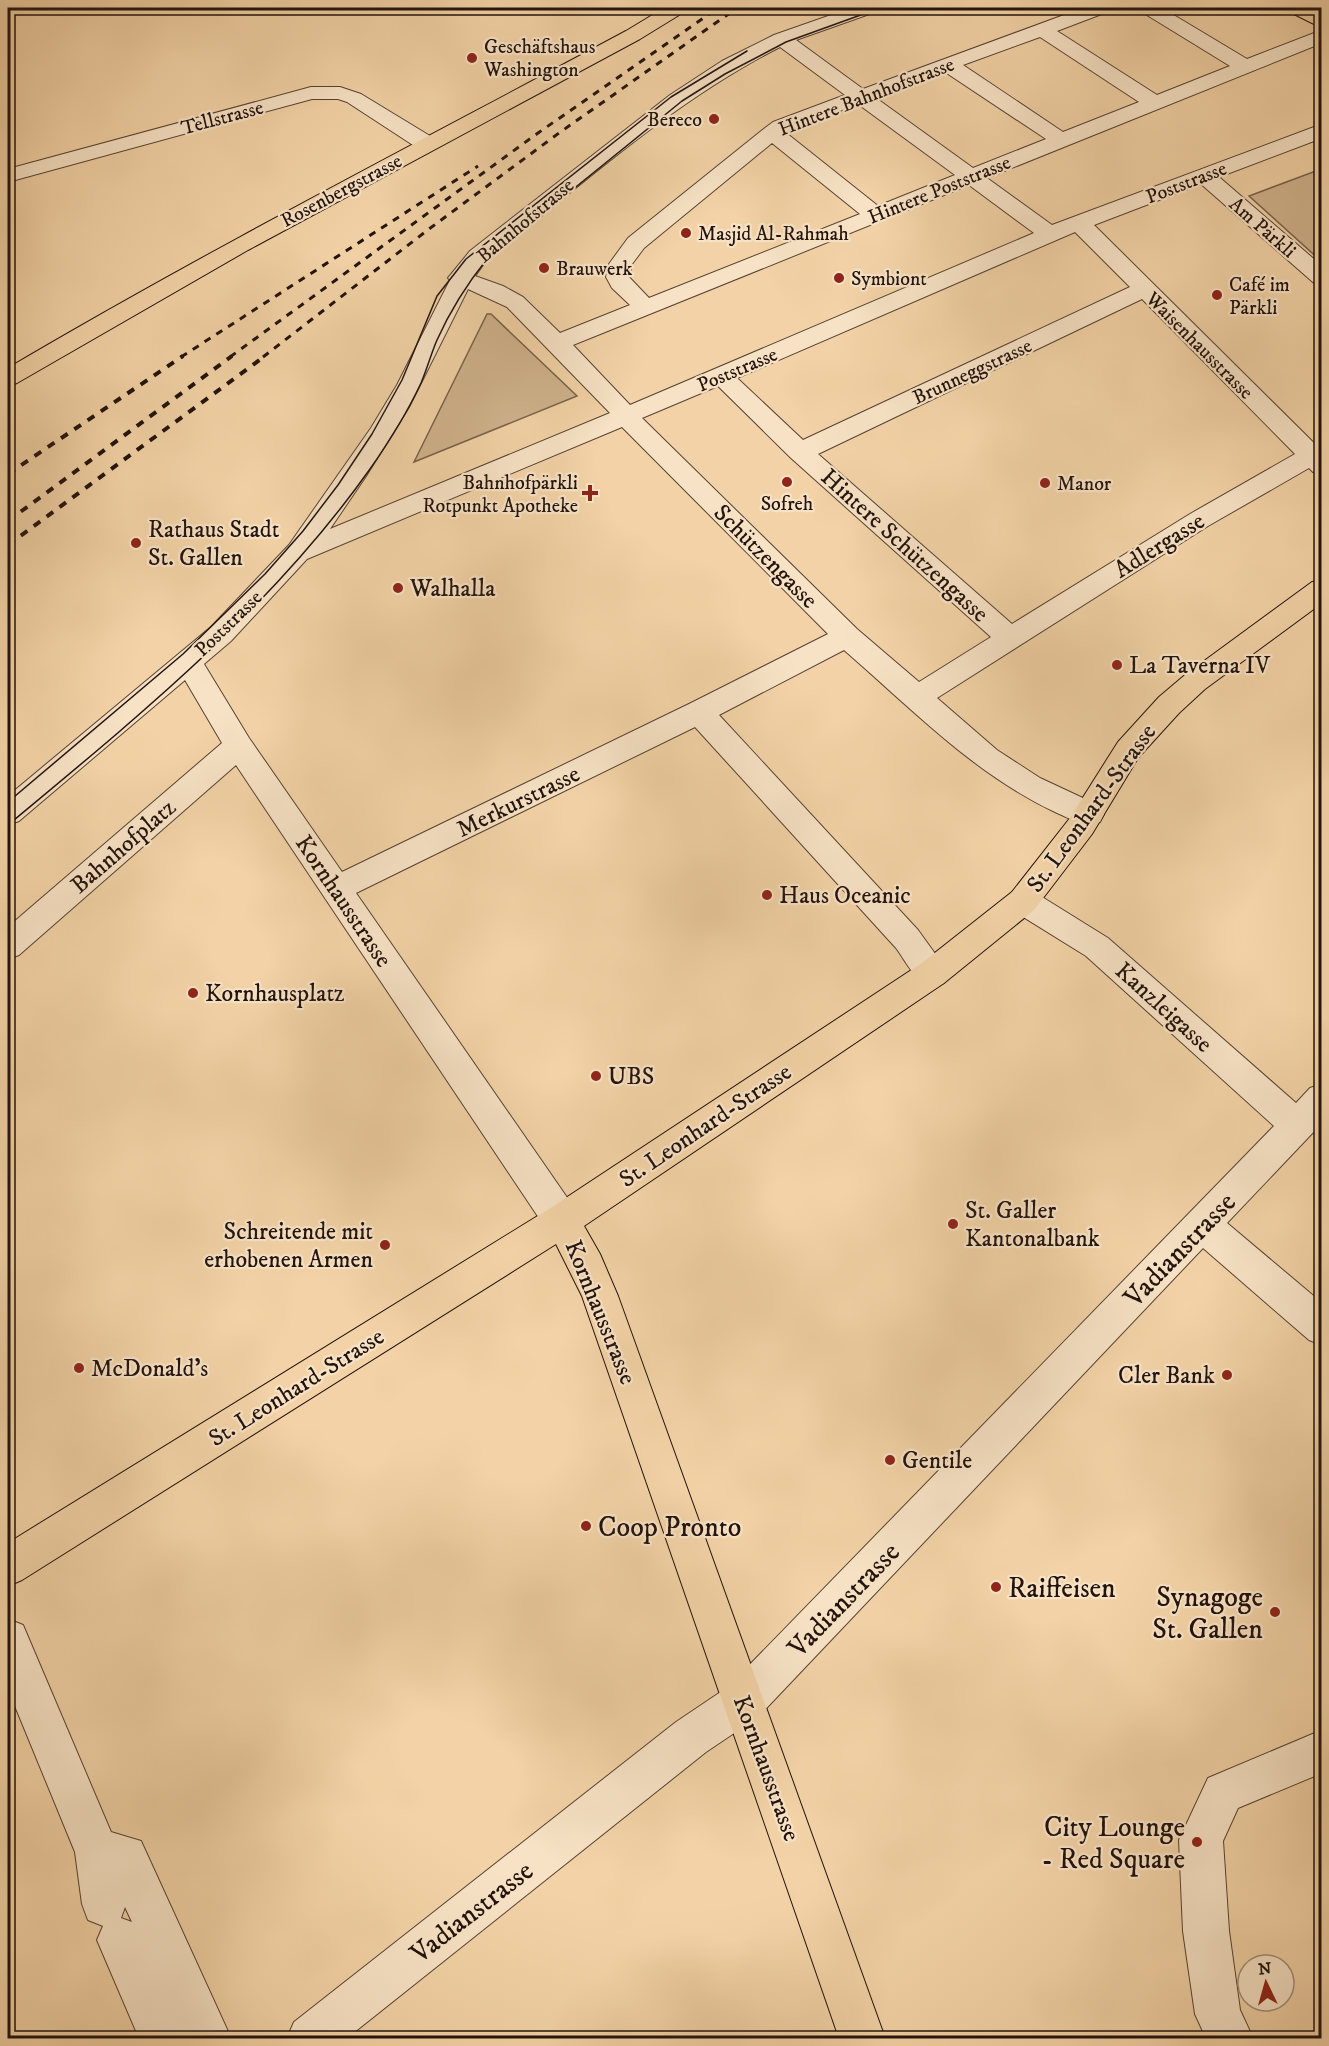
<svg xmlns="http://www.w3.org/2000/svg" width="1329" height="2046" font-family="'IM FELL DW Pica',serif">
  <rect width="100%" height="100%" fill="#f2d2a6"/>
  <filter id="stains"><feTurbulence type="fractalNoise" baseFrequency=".00333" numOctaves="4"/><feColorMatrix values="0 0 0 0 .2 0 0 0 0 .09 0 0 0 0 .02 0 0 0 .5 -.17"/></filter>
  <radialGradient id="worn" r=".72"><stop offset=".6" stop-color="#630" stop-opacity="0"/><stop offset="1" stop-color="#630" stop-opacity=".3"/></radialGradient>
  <g fill="#cfb28c" stroke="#78624c" stroke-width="1.5">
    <polygon points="1321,169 1321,261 1249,196"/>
    <polygon points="487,314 491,314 577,396 414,462"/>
  </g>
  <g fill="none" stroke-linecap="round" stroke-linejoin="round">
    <defs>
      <g id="minor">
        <path d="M851,8H878L875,12L796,40L863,89L1083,8H1110L1107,12L1057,31L1157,95L1230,66L1142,12L1140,8H1162L1247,59L1322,30V43L987,178L1052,225L1322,124V138L1219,177L1322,266V285L1314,283L1201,184L1094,225L1322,451V474L1313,472L1309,468L1208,526L937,698L997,750L1040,778L1100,806L1104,814L1100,822C1083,828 1069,818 1053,811C973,773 911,708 844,650L719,715L918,930L949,973L944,983C919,992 910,967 896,948L695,727L356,893L575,1209L580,1221L575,1233L562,1238L549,1233L236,765L19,955L8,959V927L222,743L185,680L19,821L8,825V796L211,627L289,545L371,428L397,385L450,280L448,278L470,251L670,95L722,61L774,35ZM1040,37L1139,102L1063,132L963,65ZM780,47L845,95L773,122L765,128L628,238L609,264L606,277L612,288L630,305L560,333L523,297L503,286L475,276L486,261C580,186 672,102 780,47ZM945,72L1046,139L973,168L876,98ZM858,104L955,175L878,206L785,132ZM772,143L860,214L649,298L629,277L632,264L644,248ZM969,185L1034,233L630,405L573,345ZM1075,232L1130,287L803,440L737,378ZM468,289L507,307L610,413L330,529L366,476L409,407ZM1142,299L1295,454L1190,514L1012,624L818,454ZM718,386L791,458L991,637L919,682L857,629L642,418ZM622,427L828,634L689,704L342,872L249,738L204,664L231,641L307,559Z"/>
        <polygon points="311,87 340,87 361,94 435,139 438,144 435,149 427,150 419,149 347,102 338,99 312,99 8,182 8,169"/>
        <polygon points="1023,888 1034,892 1108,938 1296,1103 1310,1088 1322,1084 1322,1123 1227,1223 1322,1303 1322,1345 1309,1340 1203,1248 758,1717 706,1752 347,2038 287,2038 294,2022 676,1722 728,1687 1274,1126 1086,956 1012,910 1007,901 1012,892"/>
        <path d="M8,1619L23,1625L111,1832L141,1841L231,2038H139L97,1940L103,1926L88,1920L82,1904L75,1852L8,1689ZM125,1907L132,1922L121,1918Z"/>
        <polygon points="1322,1730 1322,1773 1238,1808 1223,1841 1229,1931 1240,2010 1253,2038 1206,2038 1195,2014 1183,1931 1179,1840 1208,1778"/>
      </g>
      <g id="major">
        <path d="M664,8H687L684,12L640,39L248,250L17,383L8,386V368C210,249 419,142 626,31Z"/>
        <polygon points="1288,8 1310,8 1322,14 1322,28 1290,12"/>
        <polygon points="1322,580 1322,603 1205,689 1179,713 1138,758 1092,834 1034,910 944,983 584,1226 600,1254 618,1296 885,2038 839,2038 582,1296 556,1244 22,1580 8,1586 8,1543 549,1209 922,963 1012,892 1070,818 1118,742 1159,697 1185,675 1312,582"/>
      </g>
    </defs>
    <use href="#minor" stroke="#564333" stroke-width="2"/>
    <use href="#major" stroke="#22130d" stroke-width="2"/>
    <use href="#minor" fill="#f7e2c5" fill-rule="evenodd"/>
    <use href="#major" fill="#f2d2a6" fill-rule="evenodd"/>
    <g stroke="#22130d" stroke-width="1.5">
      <polyline points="8,802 183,654 265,574 303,531 338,485 372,434 402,380 437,296 466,259 671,97 747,51"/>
      <path d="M8,825C139,716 271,609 370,469C389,442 407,413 421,383C427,369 431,354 437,340C450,311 467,284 487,259L682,101L725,74L786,42L880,8"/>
    </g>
    <g stroke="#22130d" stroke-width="3" stroke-dasharray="7 7" stroke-linecap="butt">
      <polyline points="181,357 478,166"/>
      <polyline points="230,357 538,133 718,8"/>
      <polyline points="263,357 429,229 559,133 737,8"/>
    </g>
    <g stroke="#22130d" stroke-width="4" stroke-dasharray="8 8" stroke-linecap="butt">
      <polyline points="8,474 183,356"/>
      <polyline points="8,521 232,356"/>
      <polyline points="8,545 265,356"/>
    </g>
  </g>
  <g fill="#8f2418" stroke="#f7e2c5" stroke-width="2">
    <circle cx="472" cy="58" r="6"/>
    <circle cx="714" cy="119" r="6"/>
    <circle cx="686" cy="233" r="6"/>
    <circle cx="544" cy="268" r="6"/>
    <circle cx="839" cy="278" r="6"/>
    <circle cx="1217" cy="295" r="6"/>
    <circle cx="787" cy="482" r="6"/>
    <circle cx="1045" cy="483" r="6"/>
    <path d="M587 484h6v6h6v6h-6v6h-6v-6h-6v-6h6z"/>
    <circle cx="136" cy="543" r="6"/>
    <circle cx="398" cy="588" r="6"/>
    <circle cx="1117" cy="665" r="6"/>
    <circle cx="767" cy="895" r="6"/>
    <circle cx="193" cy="993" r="6"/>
    <circle cx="596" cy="1076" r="6"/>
    <circle cx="953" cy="1224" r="6"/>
    <circle cx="385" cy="1245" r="6"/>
    <circle cx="79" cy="1368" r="6"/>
    <circle cx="1227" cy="1375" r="6"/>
    <circle cx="890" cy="1460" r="6"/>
    <circle cx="586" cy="1526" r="6"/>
    <circle cx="996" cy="1587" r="6"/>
    <circle cx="1275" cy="1612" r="6"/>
    <circle cx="1197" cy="1842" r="6"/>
  </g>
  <g text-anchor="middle" stroke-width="4.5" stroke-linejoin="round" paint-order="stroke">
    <g font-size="20" fill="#22130d" stroke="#f7e2c5" text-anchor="start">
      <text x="484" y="53">Geschäftshaus<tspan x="484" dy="23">Washington</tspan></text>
      <text x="702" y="126" text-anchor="end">Bereco</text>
      <text x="698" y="240">Masjid Al-Rahmah</text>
      <text x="556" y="275">Brauwerk</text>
      <text x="851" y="285">Symbiont</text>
      <text x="1229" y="291">Café im<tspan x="1229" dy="23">Pärkli</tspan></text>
      <text x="578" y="489" text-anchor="end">Bahnhofpärkli<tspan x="578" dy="23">Rotpunkt Apotheke</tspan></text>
      <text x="1057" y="490">Manor</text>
      <text x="787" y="510" text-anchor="middle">Sofreh</text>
    </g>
    <g font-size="20" fill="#22130d" stroke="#f7e2c5">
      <text transform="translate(866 96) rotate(-21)" y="7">Hintere Bahnhofstrasse</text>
      <text transform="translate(222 117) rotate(-15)" y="7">Tellstrasse</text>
      <text transform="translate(1186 182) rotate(-21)" y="7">Poststrasse</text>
      <text transform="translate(939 189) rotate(-22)" y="7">Hintere Poststrasse</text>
      <text transform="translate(341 190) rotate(-28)" y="7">Rosenbergstrasse</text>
      <text transform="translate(525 220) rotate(-40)" y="7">Bahnhofstrasse</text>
      <text transform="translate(1263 227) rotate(41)" y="7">Am Pärkli</text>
      <text transform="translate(1200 345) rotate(45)" y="7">Waisenhausstrasse</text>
      <text transform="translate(737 369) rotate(-23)" y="7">Poststrasse</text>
      <text transform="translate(972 371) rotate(-25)" y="7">Brunneggstrasse</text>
      <text transform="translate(228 623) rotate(-44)" y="7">Poststrasse</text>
    </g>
    <g font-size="24" fill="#22130d" stroke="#f7e2c5" text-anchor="start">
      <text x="148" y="537">Rathaus Stadt<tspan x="148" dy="28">St. Gallen</tspan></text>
      <text x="410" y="596">Walhalla</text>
      <text x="1129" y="673">La Taverna IV</text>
      <text x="779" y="903">Haus Oceanic</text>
      <text x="205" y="1001">Kornhausplatz</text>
      <text x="608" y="1084">UBS</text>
      <text x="965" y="1218">St. Galler<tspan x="965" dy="28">Kantonalbank</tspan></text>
      <text x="373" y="1239" text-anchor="end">Schreitende mit<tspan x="373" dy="28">erhobenen Armen</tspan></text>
      <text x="91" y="1376">McDonald's</text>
      <text x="1215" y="1383" text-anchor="end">Cler Bank</text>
      <text x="902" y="1468">Gentile</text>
    </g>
    <g font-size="24" fill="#22130d" stroke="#f7e2c5">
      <text transform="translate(905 545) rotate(42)" y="8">Hintere Schützengasse</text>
      <text transform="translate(1159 545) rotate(-32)" y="8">Adlergasse</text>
      <text transform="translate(766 556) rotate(45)" y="8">Schützengasse</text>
      <text transform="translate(518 801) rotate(-26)" y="8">Merkurstrasse</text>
      <text transform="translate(1091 808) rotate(-54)" y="8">St. Leonhard-Strasse</text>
      <text transform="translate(123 846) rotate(-41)" y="8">Bahnhofplatz</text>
      <text transform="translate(344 901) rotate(56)" y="8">Kornhausstrasse</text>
      <text transform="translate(1164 1007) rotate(42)" y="8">Kanzleigasse</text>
      <text transform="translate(705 1125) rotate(-34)" y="8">St. Leonhard-Strasse</text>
      <text transform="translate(601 1312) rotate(68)" y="8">Kornhausstrasse</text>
      <text transform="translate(296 1387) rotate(-32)" y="8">St. Leonhard-Strasse</text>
      <text transform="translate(767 1768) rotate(70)" y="8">Kornhausstrasse</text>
    </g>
    <g font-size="28" fill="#22130d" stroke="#f7e2c5">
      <text transform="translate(1179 1249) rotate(-46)" y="10">Vadianstrasse</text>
      <text transform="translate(843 1599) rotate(-46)" y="10">Vadianstrasse</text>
      <text transform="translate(471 1911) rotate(-38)" y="10">Vadianstrasse</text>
    </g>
    <g font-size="28" fill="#22130d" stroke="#f7e2c5" text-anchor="start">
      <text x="598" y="1536">Coop Pronto</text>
      <text x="1008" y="1597">Raiffeisen</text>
      <text x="1263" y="1606" text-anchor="end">Synagoge<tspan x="1263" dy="32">St. Gallen</tspan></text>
      <text x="1185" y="1836" text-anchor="end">City Lounge<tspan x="1185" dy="32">- Red Square</tspan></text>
    </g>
  </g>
  <rect width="1329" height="2046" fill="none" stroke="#f2d2a6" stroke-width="30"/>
  <rect x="9" y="9" width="1311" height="2028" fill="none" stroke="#22130d" stroke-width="3"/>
  <rect x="15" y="15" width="1299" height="2016" fill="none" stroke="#22130d" stroke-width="1.5"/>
  <g transform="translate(1266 1983) rotate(355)"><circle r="28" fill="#f7e2c5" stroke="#a28f7b" stroke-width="1.5"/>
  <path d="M0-4.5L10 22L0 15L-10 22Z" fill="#8f2418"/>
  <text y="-9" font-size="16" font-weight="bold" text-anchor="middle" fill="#22130d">N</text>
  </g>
  <rect width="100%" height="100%" filter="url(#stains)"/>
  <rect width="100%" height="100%" fill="url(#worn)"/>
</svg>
